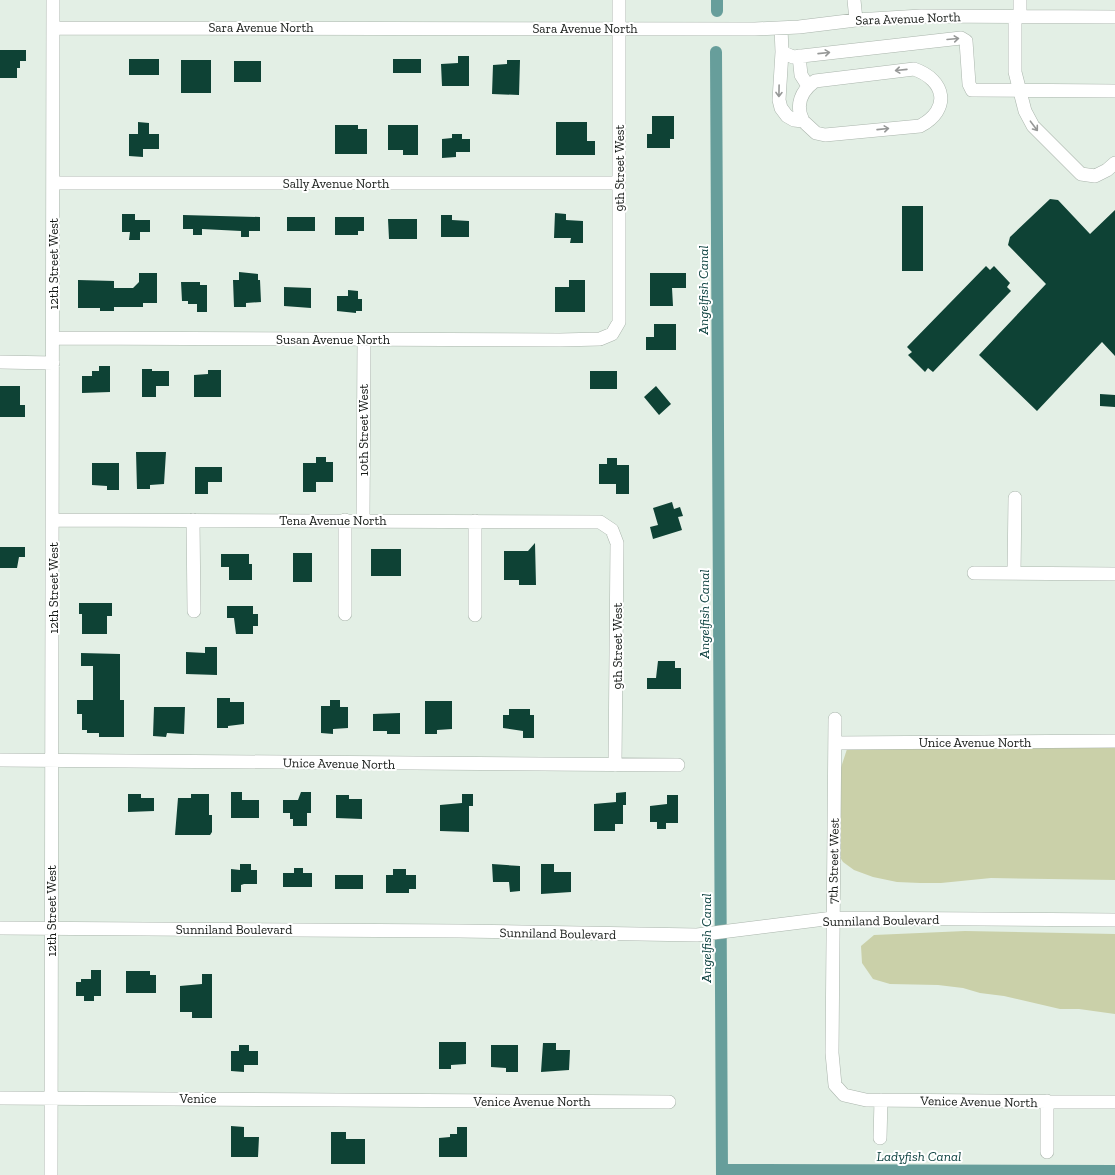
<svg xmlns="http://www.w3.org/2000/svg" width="1115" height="1175" font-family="'Zilla Slab',serif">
	<rect width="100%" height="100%" fill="#e3efe5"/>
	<path fill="#cad0a9" d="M1115,746v134l-124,-2 -50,5h-21l-23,-1 -24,-5 -19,-7 -11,-8 -7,-11 -1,-65 12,-37 23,-2z
		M965,931l150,3v80l-36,-5h-19l-56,-13 -24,-3 -17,-5 -25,-3 -48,-1 -17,-5 -11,-16 -1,-17 13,-11z"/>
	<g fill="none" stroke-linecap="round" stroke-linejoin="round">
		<path stroke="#679e9b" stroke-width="12" d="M717,0v11
			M716,52l6,1123
			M722,1170l393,1"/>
	</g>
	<path fill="#0e4235" d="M0,50h26v11h-6v7h-3v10h-17z
		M458,56h11v30h-27l-1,-22 17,-1z
		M129,59h30v16h-30z
		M393,59h28v14h-28z
		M181,60h30v33h-30z
		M507,60h13l-1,35 -27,-1 1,-29 14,-1z
		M234,61h27v21h-27z
		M652,116h22v23h-4v9h-23v-14h5z
		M138,122l11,1v11h10v15h-16v8l-14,-1v-22h9z
		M556,122h31v19h8v14h-39z
		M335,125h23v4h9v25h-32z
		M388,125h30v30h-15v-5h-15z
		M452,134h10v5h8v13h-14v5l-14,1v-19l10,-1z
		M1050,199l8,1 32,34 25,-24v146l-13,-14 -65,69 -58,-56 67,-71 -38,-39 2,-8z
		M902,206h21v65h-21z
		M555,213l11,1v6l17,1v22h-13l1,-5h-17z
		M122,214h13v6h15v12h-10v8h-11l1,-8h-8z
		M183,215l77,2v14h-11v6h-8v-6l-39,-2v6h-9v-6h-10z
		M441,215h11v5l17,1v16h-28z
		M287,217h28v14h-28z
		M335,217h29v14h-6v4h-23z
		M388,219h29v20h-28z
		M986,266l4,4 4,-4 16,17 -3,4 4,4 -78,81 -5,-4 -3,4 -17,-17 4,-3 -5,-5z
		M239,272l19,2v6h2l1,22 -15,1v4h-12l-1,-27h6z
		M139,273h18v30h-14v4h-29v4h-14v-3h-22v-28l36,1v7h19l6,-6z
		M650,273h36v15h-14l1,18h-23z
		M569,280h16v32h-30v-25h14z
		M181,282h19v3h7v27h-10v-8h-9v-3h-6z
		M284,287l27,1v20l-27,-2z
		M348,290l10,1v8h4v12h-6v2l-19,-2v-15h11z
		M654,324h22v26h-30v-13h8z
		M99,366h11v26l-28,1v-17h10v-5h7z
		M142,369h10v2h17v15h-13v11h-14z
		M208,370h13v27h-27v-22l14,-1z
		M590,371h27v18h-27z
		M0,386h20v19h5v12h-25z
		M656,386l15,18 -12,11 -15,-18z
		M1100,394l15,1v12l-15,-1z
		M136,452h30l-2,32 -14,1v4h-13z
		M316,457h10v5h7v20h-17v10h-13v-29h13z
		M607,458h10v7h12v29h-13v-10h-17v-20h8z
		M92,463h27v27h-12v-4l-15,-1z
		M195,467h27v15h-14v12h-13z
		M672,502l2,7 6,-2 3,9 -5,1 4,13 -29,9 -3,-12 8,-2 -5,-17z
		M535,543l1,42h-17v-5h-15v-29h24z
		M0,547h25v10h-6l-2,11h-17z
		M371,549h30v27h-30z
		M293,553h19v29h-19z
		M221,554h28v10h3v16h-23v-13h-8z
		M79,603h33v13h-5v18h-25v-20h-3z
		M227,606h26v8h5v12h-5v8h-17l-2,-16h-7z
		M205,647h12v28l-31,-1v-22l19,1z
		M81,653l39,1v46h4v37h-25v-4h-12v-3h-5v-16h-5v-14h16v-34h-12z
		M658,661h17v7h6v21h-34v-11h9z
		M217,698h13v4h14v22l-16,2v2h-11z
		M330,700h10v7h8v21l-15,1v5l-12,-1v-27h9z
		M425,701h27v28l-15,1v4h-12z
		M154,707h31l-1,27 -17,-1 -1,4 -13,-1z
		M509,709h21v6h4v23h-11v-7l-20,-3v-13h6z
		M400,713v21h-13v-3h-14v-17z
		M231,792h11v8h17v18h-28z
		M301,792h10v21h-4v13h-14v-7h-3v-6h-7v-13h15z
		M626,792v13h-3v19h-8v7h-21v-27l22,-2v-9z
		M128,794h13v4h13v13l-26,1z
		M191,794h18v21h3v17l-2,3h-35l3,-37h13z
		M462,794h11v12h-4v26l-29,-1v-26l22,-2z
		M336,795h13v4h13v20l-26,-1z
		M667,795h11v28h-12v6h-9v-7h-7v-16l17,-2z
		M240,864h11v6h6v14h-13l-3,1v7h-10v-23l9,1z
		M492,864l28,2v25l-10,1 -1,-10h-16z
		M541,864h13v8h17v20l-30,2z
		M294,868h9v5h9v14h-29v-14h11z
		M393,869h13v6h10v14h-7v4h-23v-18h7z
		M335,875h28v14h-28z
		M91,970h10v26h-7v5h-10v-5h-8v-14h5v-3h10z
		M126,971h24v4h6v18h-30z
		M202,974h10v44h-20v-6h-12v-26l22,-2z
		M439,1042h27v22l-15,1v4h-12z
		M543,1043h13v7h14l-1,20 -28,2z
		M239,1045h10v6h9v14h-14v7l-13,-1v-20h8z
		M491,1045h27v27h-12v-4l-15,-1z
		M231,1126l13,1v10h15l-1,20h-27z
		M457,1127h10v30h-28v-19l11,-1v-3h7z
		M331,1132h15v7h19v25h-34z"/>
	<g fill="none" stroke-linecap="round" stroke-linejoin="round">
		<g stroke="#aab5ac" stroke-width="14">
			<path id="minor" d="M854,0l2,20
				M1015,16v56l10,39 8,15 48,48 14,2 12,-6 8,-7
				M1020,16v-16
				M54,28l701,1 44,-2 57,-7 65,-4 194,1
				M781,28l1,24 11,5 168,-19 5,3 3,43 3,6 143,1
				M782,52l-3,48 2,8 6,8 7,4 9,1 13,12 9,2 95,-9c31,-16 26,-46 -6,-57l-99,12c-14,10 -20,24 -12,40
				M799,56l2,19 7,11
				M53,183h566
				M53,338l507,2 40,-1 12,-5 7,-12v-322
				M0,362l53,1
				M53,520l547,2 12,8 5,13 -2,222
				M193,520l1,91
				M345,520v94
				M363,520l1,-180
				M475,521v94
				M974,573l141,1
				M1014,573l1,-75
				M835,719l-3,334 3,32 9,10 22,5 249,2
				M835,743l280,-2
				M0,760l678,5
				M0,928l459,3 238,4 136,-17 282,2
				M0,1098l669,4
				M880,1138l1,-38
				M1047,1152v-51
				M51,1175l2,-1175"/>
		</g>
		<use href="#minor" stroke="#fff" stroke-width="13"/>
	</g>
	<defs><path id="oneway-shaft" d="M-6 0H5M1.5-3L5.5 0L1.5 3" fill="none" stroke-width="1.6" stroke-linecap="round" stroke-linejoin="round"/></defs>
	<g stroke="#969897">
		<use href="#oneway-shaft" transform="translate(953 39) rotate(-5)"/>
		<use href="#oneway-shaft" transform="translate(824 53) rotate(-6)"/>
		<use href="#oneway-shaft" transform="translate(901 70) rotate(174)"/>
		<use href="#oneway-shaft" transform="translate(779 91) rotate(91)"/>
		<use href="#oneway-shaft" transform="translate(1034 126) rotate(53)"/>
		<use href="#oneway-shaft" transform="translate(883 129) rotate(-6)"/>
	</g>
	<g text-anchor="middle" stroke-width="4" stroke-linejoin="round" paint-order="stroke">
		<g font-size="13" fill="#161a17" stroke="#fff">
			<text transform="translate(908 18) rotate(-2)" y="5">Sara Avenue North</text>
			<text x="261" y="32">Sara Avenue North</text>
			<text x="585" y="33">Sara Avenue North</text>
			<text transform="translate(619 168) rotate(-90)" y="5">9th Street West</text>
			<text x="336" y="188">Sally Avenue North</text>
			<text transform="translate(53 264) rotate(-90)" y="5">12th Street West</text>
			<text x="333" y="344">Susan Avenue North</text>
			<text transform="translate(363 430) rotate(-90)" y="5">10th Street West</text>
			<text x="333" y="525">Tena Avenue North</text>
			<text transform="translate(53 588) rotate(-90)" y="5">12th Street West</text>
			<text transform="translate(617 646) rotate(-90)" y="5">9th Street West</text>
			<text x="975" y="747">Unice Avenue North</text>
			<text transform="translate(339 763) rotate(1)" y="5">Unice Avenue North</text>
			<text transform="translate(833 861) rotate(-89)" y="5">7th Street West</text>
			<text transform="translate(51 911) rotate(-90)" y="5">12th Street West</text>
			<text transform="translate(881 920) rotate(-1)" y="5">Sunniland Boulevard</text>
			<text x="234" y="934">Sunniland Boulevard</text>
			<text transform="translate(558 933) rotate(1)" y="5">Sunniland Boulevard</text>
			<text x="198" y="1103">Venice</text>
			<text x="532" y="1106">Venice Avenue North</text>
			<text transform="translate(979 1101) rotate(1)" y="5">Venice Avenue North</text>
		</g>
		<g font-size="14" font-style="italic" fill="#104442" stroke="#fff">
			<text transform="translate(703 290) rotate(-90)" y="5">Angelfish Canal</text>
			<text transform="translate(704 614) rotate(-90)" y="5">Angelfish Canal</text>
			<text transform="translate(706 938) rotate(-90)" y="5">Angelfish Canal</text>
			<text x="919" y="1161">Ladyfish Canal</text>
		</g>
	</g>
</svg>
